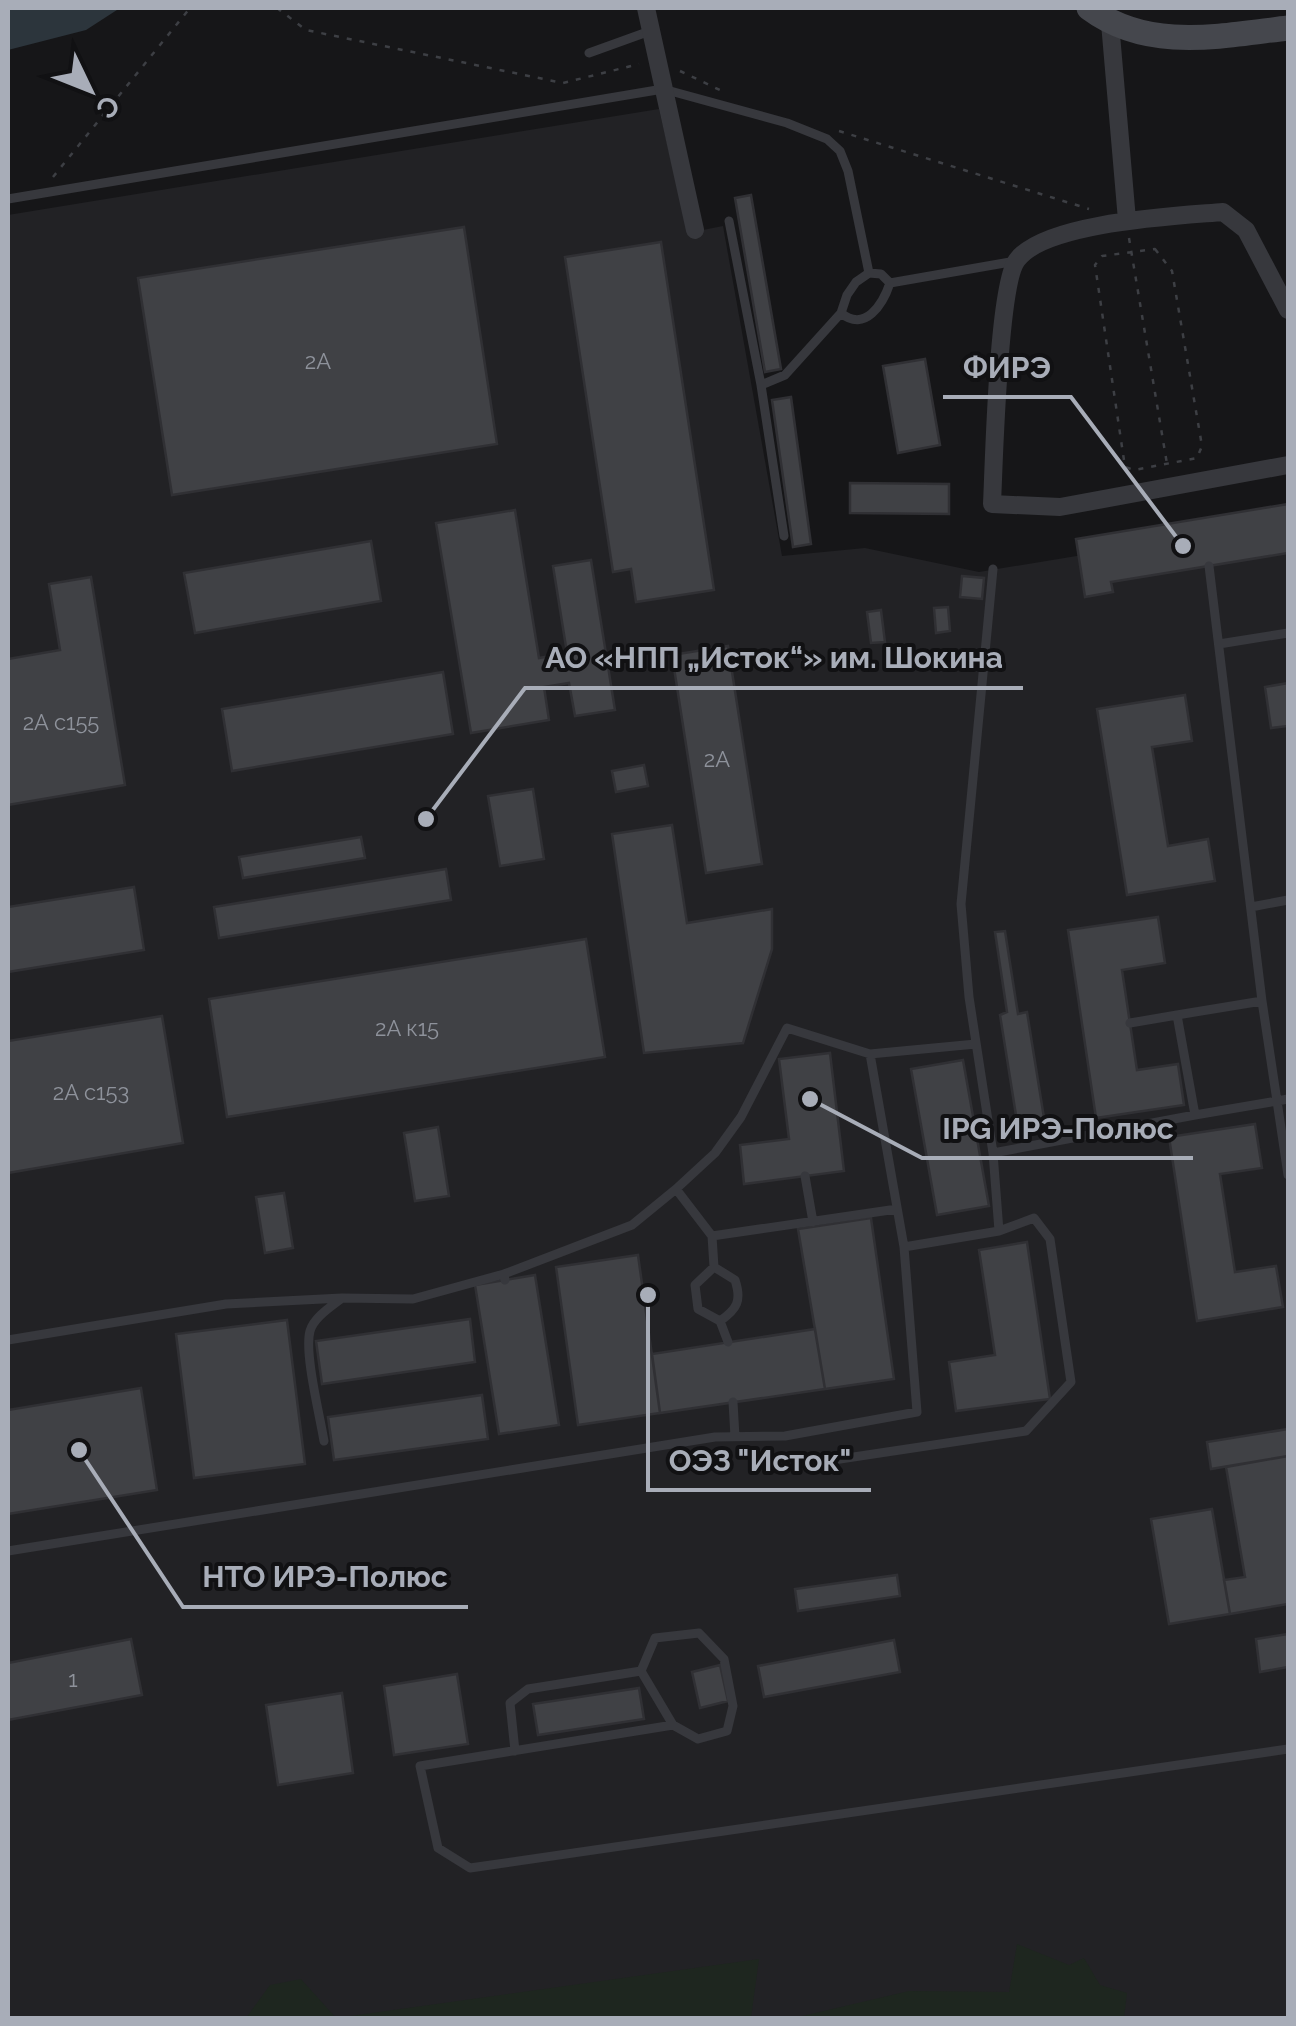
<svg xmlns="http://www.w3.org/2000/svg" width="1296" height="2026" font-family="Raleway,sans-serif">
	<rect width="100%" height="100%" fill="#161618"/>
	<path fill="#222225" d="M659,109l29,124 35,-7 59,330 83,-8 114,24 309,-51v1497h-1280v-1803z"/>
	<path fill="#1e261f" d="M1017,1944l52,21 15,-7 16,27 27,8 -3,25h-330l115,-27 100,1z
		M759,1959l-8,59h-415z
		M301,1979l35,39h-90l24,-33z"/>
	<path fill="#2c353c" d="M8,8h112l-34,22 -78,20z"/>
	<path fill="#404145" stroke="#303034" stroke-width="2.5" d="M751,195l30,174 -16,3 -30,-174z
		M464,227l33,217 -325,51 -34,-217z
		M661,242l53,348 -78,12 -5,-33 -18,3 -48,-315z
		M925,359l15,86 -42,8 -15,-87z
		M791,397l20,147 -18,3 -21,-147z
		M850,483l99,1v30l-99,-1z
		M1288,504v49l-177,29 2,10 -28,5 -9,-58z
		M515,510l24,148 28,-5 -14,-87 38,-6 24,150 -40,6 -6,-33 -25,4 5,33 -78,13 -35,-210z
		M371,541l10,60 -186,32 -11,-60z
		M962,576l22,2 -2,21 -22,-2z
		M91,577l34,208 -117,20v-146l52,-9 -11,-66z
		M948,607l2,24 -14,2 -2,-25z
		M881,610l4,32 -14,1 -4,-31z
		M728,646l34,218 -56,9 -34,-218z
		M443,672l10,62 -221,37 -10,-62z
		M1288,683v43l-17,2 -6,-41z
		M1185,695l7,46 -40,6 16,99 40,-7 7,42 -88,14 -30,-186z
		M644,765l4,21 -32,6 -4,-21z
		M533,789l11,70 -44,7 -12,-70z
		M672,825l15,98 85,-14v40l-29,94 -99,10 -32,-219z
		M361,837l4,21 -122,20 -4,-21z
		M446,869l5,31 -232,38 -5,-31z
		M134,887l10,63 -136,22v-65z
		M1158,917l7,46 -43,7 15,100 41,-6 6,41 -88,13 -28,-188z
		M1005,931l13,83 9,-2 18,112 -27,4 -18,-113 7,-3 -12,-80z
		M586,939l19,118 -378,60 -18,-118z
		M162,1016l21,127 -175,30v-132z
		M830,1053l14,118 -100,13 -4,-39 49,-6 -10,-80z
		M963,1060l26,146 -52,9 -26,-146z
		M1255,1124l7,44 -42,6 15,98 41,-6 7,41 -86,14 -28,-184z
		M438,1127l11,69 -34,5 -11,-68z
		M284,1193l9,55 -28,5 -9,-56z
		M871,1218l23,161 -69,10 -27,-160z
		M1027,1242l23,157 -94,12 -7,-49 46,-7 -16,-105z
		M638,1255l22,158 -82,12 -22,-158z
		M535,1275l24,150 -60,9 -24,-149z
		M470,1319l5,43 -153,22 -6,-43z
		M287,1320l18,144 -111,14 -18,-144z
		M815,1329l10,60 -165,24 -8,-59z
		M141,1388l16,102 -149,24v-104z
		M482,1395l6,44 -154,21 -6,-43z
		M1288,1429v27l-77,13 -4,-27z
		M1288,1456v148l-58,10 -6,-34 21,-3 -19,-110z
		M1212,1509l18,105 -61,10 -18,-105z
		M897,1575l3,21 -102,15 -3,-22z
		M1288,1634v33l-28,5 -4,-33z
		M131,1639l11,56 -134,25v-57z
		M894,1640l6,32 -136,25 -6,-31z
		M720,1665l8,36 -28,7 -8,-36z
		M457,1674l11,70 -74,11 -10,-69z
		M639,1688l5,31 -106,16 -5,-31z
		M342,1693l11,80 -75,12 -12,-80z"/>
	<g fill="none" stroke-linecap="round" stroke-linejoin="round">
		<path stroke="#3d3f44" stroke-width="2.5" stroke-dasharray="5 8" stroke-linecap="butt" d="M277,8l29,22 257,53 76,-19
			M680,71l42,20
			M839,131l250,78
			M53,177l137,-169
			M1129,238l38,226
			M1155,249l17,22 30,175 -5,12 -63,12 -9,-3 -30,-202 7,-9z"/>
		<path stroke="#37383d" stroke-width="9" d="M589,53l61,-22
			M8,199l655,-110 124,34 40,16 13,12 8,20 21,102
			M729,221l32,164
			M841,313c24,20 42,-9 49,-30
			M784,536l-23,-151 24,-10 56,-62 6,-18 9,-13 13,-9 12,1 9,9 126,-22
			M1219,644l69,-11
			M1251,907l37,-7
			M1177,1015l85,-14 -53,-435
			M1288,1099l-11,2 11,74
			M1195,1115l82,-14 -15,-100
			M993,1153l-24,-156 -8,-93 32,-335
			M805,1176l8,46
			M676,1189l39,-36 26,-36 46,-89 83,26 106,-10
			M712,1236l185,-27
			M904,1247l95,-16 -6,-78 202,-38 -18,-100 -47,8
			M714,1267l21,13c7,21 2,29 -15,41
			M505,1280l-1,-6 128,-49 44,-36 36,47 2,31 -19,18 3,24 22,12 8,21
			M8,1340l218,-36 116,-6
			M733,1402l2,35
			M324,1441c-4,-25 -20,-88 -14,-110 4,-14 22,-25 32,-33l71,1 91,-25
			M787,1467l239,-36 45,-49 -21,-143 -16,-21 -35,13
			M8,1551l707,-114 70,-1 132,-24 -13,-165 -34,-193
			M641,1671l32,54
			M515,1751l-5,-48 18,-14 113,-18 14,-33 44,-5 25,26 9,47 -6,25 -29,8 -25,-14 -253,41 18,82 32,20 818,-119"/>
		<path stroke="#37383d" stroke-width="18" d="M646,8l49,222
			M1110,23l17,197
			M1288,310l-42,-80 -23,-18c-46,4 -178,10 -206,48 -19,25 -23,203 -25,244l68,3 228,-42"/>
		<path stroke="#45474d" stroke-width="25" d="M1089,8c59,44 131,28 199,20"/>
	</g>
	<g text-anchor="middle" stroke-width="8" stroke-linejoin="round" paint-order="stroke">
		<g font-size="22" fill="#8e929b">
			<text x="318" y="369">2А</text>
			<text x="61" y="730">2А с155</text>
			<text x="717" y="767">2А</text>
			<text x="407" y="1036">2А к15</text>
			<text x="91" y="1100">2А с153</text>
			<text x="73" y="1687">1</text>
		</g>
	</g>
	<path fill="none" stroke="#a8adb8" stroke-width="4" d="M1183 546L1071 397H943M426 819L525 688H1023M810 1099L922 1158H1193M648 1295L648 1490H871M79 1450L183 1607H468"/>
	<g fill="#a8adb8" stroke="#111113" stroke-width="4">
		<circle cx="1183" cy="546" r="10"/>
		<circle cx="426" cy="819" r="10"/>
		<circle cx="810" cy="1099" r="10"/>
		<circle cx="648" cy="1295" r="10"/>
		<circle cx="79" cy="1450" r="10"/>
	</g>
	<g font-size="30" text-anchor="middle" font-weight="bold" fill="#a8adb8" stroke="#111113" stroke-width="8" stroke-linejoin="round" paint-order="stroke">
		<text x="1007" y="378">ФИРЭ</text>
		<text x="774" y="668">АО «НПП „Исток“» им. Шокина</text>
		<text x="1058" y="1139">IPG ИРЭ-Полюс</text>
		<text x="760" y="1471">ОЭЗ "Исток"</text>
		<text x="325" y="1587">НТО ИРЭ-Полюс</text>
	</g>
	<rect width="1296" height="2026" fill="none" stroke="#a8adb8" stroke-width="20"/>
	<g transform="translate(90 90) rotate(133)" stroke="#111113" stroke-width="8" paint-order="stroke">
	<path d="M0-8L18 38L0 25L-18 38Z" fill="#a8adb8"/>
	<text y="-15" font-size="28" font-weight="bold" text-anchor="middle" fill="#a8adb8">С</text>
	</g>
</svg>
